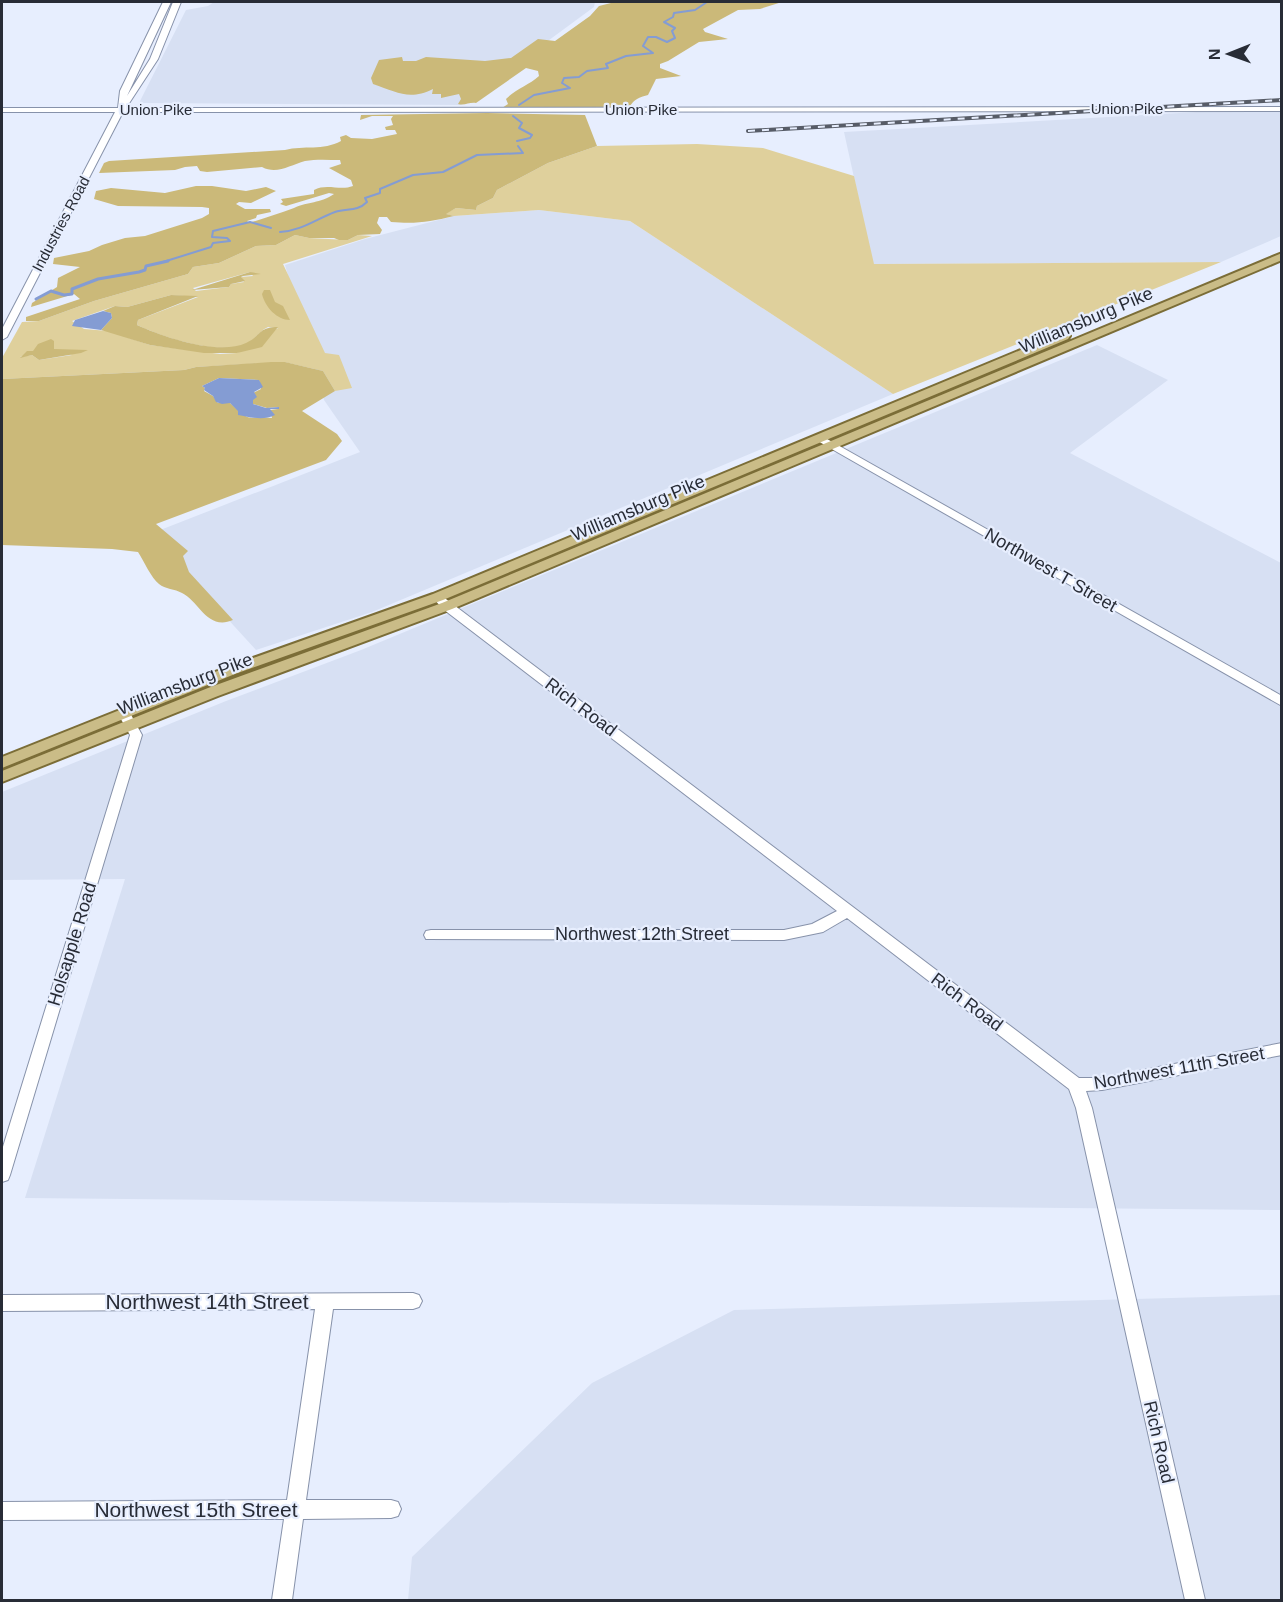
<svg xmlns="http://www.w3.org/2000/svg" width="1283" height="1602" font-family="Arial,sans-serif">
	<rect width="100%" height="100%" fill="#e7eefe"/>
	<path fill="#d7e0f3" d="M214,2h381l-1,5 -133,98 -322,-2 47,-93 22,-4z
		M1197,112h84v124l-60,26 -348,2 -29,-132z
		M539,210l91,11 263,173 -521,218 -116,38 -106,-116 210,-82 -36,-52 -39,-135 80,-26 89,-23z
		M1097,345l71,35 -98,73 211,110v647l-1256,-12 100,-319 -123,1v-88l224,-91 135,-51z
		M1281,1295v305h-873l4,-43 180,-174 142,-73z"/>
	<path fill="#dfd09c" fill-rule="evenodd" d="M697,144l66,4 91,28 20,88 347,-2 -328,132 -263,-173 -91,-11 -85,6 -9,-2 11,-6 20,2 1,-4 16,-8 4,-8 51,-27 49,-17z
		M295,235l14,3 39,2 10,-5 14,1 -89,28 42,89 14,2 13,33 -17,3 -12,-20 -39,-9 -88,5 -12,3 -182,9v-21l20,-36 17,-1 55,-20 94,-27 5,-7 26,-4 37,-17 20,-1zM250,272l3,4 -12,1 3,5 -13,2 -2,3 -33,4 -3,-3zM171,295l27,2 -60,23 -1,5c26,12 81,31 109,19 9,-4 13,-13 22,-17l10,1 -41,25 -17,1 -70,-9 -42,-14 -24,-2 -12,-8 43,-15 12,1zM52,344l1,5 19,6 -33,5 -7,-5 -12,2z"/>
	<path fill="#cbb979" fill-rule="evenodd" d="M615,2h167l-22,7 -22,1 -35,19 2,3 23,7 -29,3 -31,19 -8,3v4l21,8 -25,3 -8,16c-7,2 -15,4 -18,12l-128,1 6,-4 -2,-5c10,-10 23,-14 33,-23l-1,-5 -12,-3 -50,35c-7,-1 -11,3 -18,1l3,-5 -2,-5 -18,4v-4h-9l1,-5c-24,12 -36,3 -60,-5l-2,-6 8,-18 23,-3 1,4h13l10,-4 59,4 26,-3 27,-19 17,2 35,-25 9,-10z
		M487,113l98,2 12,31 -49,17 -51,27 -4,8 -16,8 -1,4 -20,-2 -10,6 8,2c-24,6 -38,8 -63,6l-4,-5h-8l-2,6 5,7 -2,4 -22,1 -10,5h-9l-5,-2h-25l-14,-3 -19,10 -20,1 -37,17 -26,4 -5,7 -94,27 -55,20h-13v-4l54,-18 -6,-5 -43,13 1,-4 25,-16 1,-9 22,-11 -27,-3 1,-6 35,-7 13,-6 23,-7 20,-2 57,-18 7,-4v-6l-7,-1 -84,-1 -24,-7 2,-8 15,-3 54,5 31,-7h16l34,5 20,-4 10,4 -25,12 -12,-1 -3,2 9,5h25l1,3 -14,3 -1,3 -9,3 2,2c16,-5 29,-9 45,-15 15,-7 25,-4 40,-14l-5,-1 -43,13 -6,-2 3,-2 -2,-3 33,-5v-4c13,-7 26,1 39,-4l-2,-6 -22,-12 12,-4 -1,-4c-11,0 -24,-1 -35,1 -15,4 -28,14 -43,6l-55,5 -7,-1 -3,-5 -12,1 -10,3 -76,3 5,-10 5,-2 176,-11c19,-5 38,1 56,-9l-1,-4 6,-2 5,3 21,1 25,-5 -2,-4h-9l-1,-3 8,-2 -2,-6 2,-3h-21l-12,4 1,-5z
		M250,272l11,2 -18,2 -2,1 4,4 -14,3 -2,3 -37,3z
		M264,290h6l5,12 8,4 7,14c-13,0 -25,-13 -28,-26z
		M171,295l27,1 -60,24 -1,5c26,12 82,31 109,18 15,-7 12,-16 32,-16l-16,20 -25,6h-33l-54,-8 -49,-15 11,-12 -1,-5 -8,-2 12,-5 12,1z
		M51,339l3,2v8l34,1 -7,3 -42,7 -7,-5 -12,3 7,-7h6l5,-7z
		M271,362h14l38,9 12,20 -33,20 35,23 5,7 -16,19 -170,64 32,27 -5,5 6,16 44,48c-26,11 -34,-19 -51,-27 -7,-4 -17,-4 -23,-9 -8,-6 -15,-23 -21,-32l-26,-3 -110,-4v-166l182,-9 12,-3zM219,378l40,2 2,9 -8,4v11l14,4 12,-1 -1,2 -8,1 2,8c-30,-2 -19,5 -42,-15h-12l-5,-7 -9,-5 1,-3 -3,-2z"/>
	<path fill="#849cd3" d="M103,311l8,2 1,5 -11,12 -29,-4 3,-6z
		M219,378l40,2 4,7 -9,5 3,5 -4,3v4l13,4 13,-1v2h-9l5,6c-12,6 -25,2 -37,0v-4l-8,-8 -8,1 -6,-2 -3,-6 -9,-6 1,-2 -3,-2z"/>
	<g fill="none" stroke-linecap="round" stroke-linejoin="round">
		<path stroke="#849cd3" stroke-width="2" d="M519,105l15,-10 36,-7 -8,-5 2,-5 15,-1 8,-6 21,-3 -2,-4 20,-8 27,-3 -10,-7 5,-9h8l11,5 8,-4 -3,-7 3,-3 -11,-6 9,-5 1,-4 21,-3 12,-8
			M513,116l9,7 -3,5 13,7 -2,3 -13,3
			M280,232c21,-1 36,-13 55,-20 12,-4 22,0 32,-10l-2,-4 15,-5v-4l33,-14 30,-3 34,-17 46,-2 -5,-7
			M163,262l48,-15 2,-4 17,-2 -3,-3 -15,-1 1,-6 37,-9 21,6"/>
		<path stroke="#849cd3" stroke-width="3" d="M36,299l15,-8 13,4 8,-1v-5l26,-10 41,-7 6,-2 1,-4 22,-5"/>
		<g stroke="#8792aa" stroke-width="2">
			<path id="minor" d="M163,2h8l-44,94 23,-37 23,-57h8l-23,57 -32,49 1156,-1v4l-1159,1 -116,225 -5,3v-11l113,-217h-113v-4h116l2,-17z
				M820,435l462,261v10l-466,-266v-4z
				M438,593l641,485h23l180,-35v12l-180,35 -16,1 6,17 113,492h-20l-109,-492 -7,-19 -222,-171 -24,14 -39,8 -358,-1 -2,-4 2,-4 5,-1h353l28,-6 25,-13 -394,-302 -11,-12z
				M124,710l5,1 13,24 -132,440 -2,5 -6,2v-32l128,-415 -12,-21z
				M413,1293l6,2 3,6 -3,6 -6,2h-80l-27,191h85l7,2 3,7 -3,7 -7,2 -88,1 -11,81h-20l12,-81 -282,1v-18l285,-2 28,-191 -313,2v-16z"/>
		</g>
		<g stroke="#7b6d37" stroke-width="4">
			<path id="major" d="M1282,253v7l-830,349 -234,87 -216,86v-11l206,-83 234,-85z
				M1064,332l6,4 -2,3 -625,261 -208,74 -233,94v-11l223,-89 208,-74z"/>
		</g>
		<use href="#minor" fill="#fff" fill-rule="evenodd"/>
		<use href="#major" fill="#cabc87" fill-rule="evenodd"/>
		<g stroke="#575c67" stroke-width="4">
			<path id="rail" d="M748,131l534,-31"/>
		</g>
		<use href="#rail" stroke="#e7eefe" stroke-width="2" stroke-dasharray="7" stroke-linecap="butt"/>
	</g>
	<g text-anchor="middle" stroke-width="4.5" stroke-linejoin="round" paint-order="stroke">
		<g font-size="15" fill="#282c36" stroke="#e7eefe">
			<text x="1127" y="114">Union Pike</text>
			<text x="156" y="115">Union Pike</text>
			<text x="641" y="115">Union Pike</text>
			<text transform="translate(61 224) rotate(-62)" y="5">Industries Road</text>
		</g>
		<g font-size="18" fill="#282c36" stroke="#e7eefe">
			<text transform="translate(1086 320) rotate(-23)" y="6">Williamsburg Pike</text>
			<text transform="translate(638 508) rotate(-23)" y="6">Williamsburg Pike</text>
			<text transform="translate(1051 570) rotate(30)" y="6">Northwest T Street</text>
			<text transform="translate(185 684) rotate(-21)" y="6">Williamsburg Pike</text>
			<text transform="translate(581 707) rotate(37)" y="6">Rich Road</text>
			<text x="642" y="940">Northwest 12th Street</text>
			<text transform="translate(72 944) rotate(-73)" y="6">Holsapple Road</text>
			<text transform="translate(967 1002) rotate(37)" y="6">Rich Road</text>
			<text transform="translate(1179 1068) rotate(-10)" y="6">Northwest 11th Street</text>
			<text transform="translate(1159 1442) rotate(77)" y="6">Rich Road</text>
		</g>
		<g font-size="21" fill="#282c36" stroke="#e7eefe">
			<text x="207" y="1309">Northwest 14th Street</text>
			<text x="196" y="1517">Northwest 15th Street</text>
		</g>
	</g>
	<rect width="1283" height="1602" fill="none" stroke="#282c36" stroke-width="6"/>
	<g transform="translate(1229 54) rotate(269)" stroke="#e7eefe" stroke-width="4.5" paint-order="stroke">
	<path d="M0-4.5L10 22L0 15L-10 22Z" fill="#282c36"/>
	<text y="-9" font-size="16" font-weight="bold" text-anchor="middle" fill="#282c36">N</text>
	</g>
</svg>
